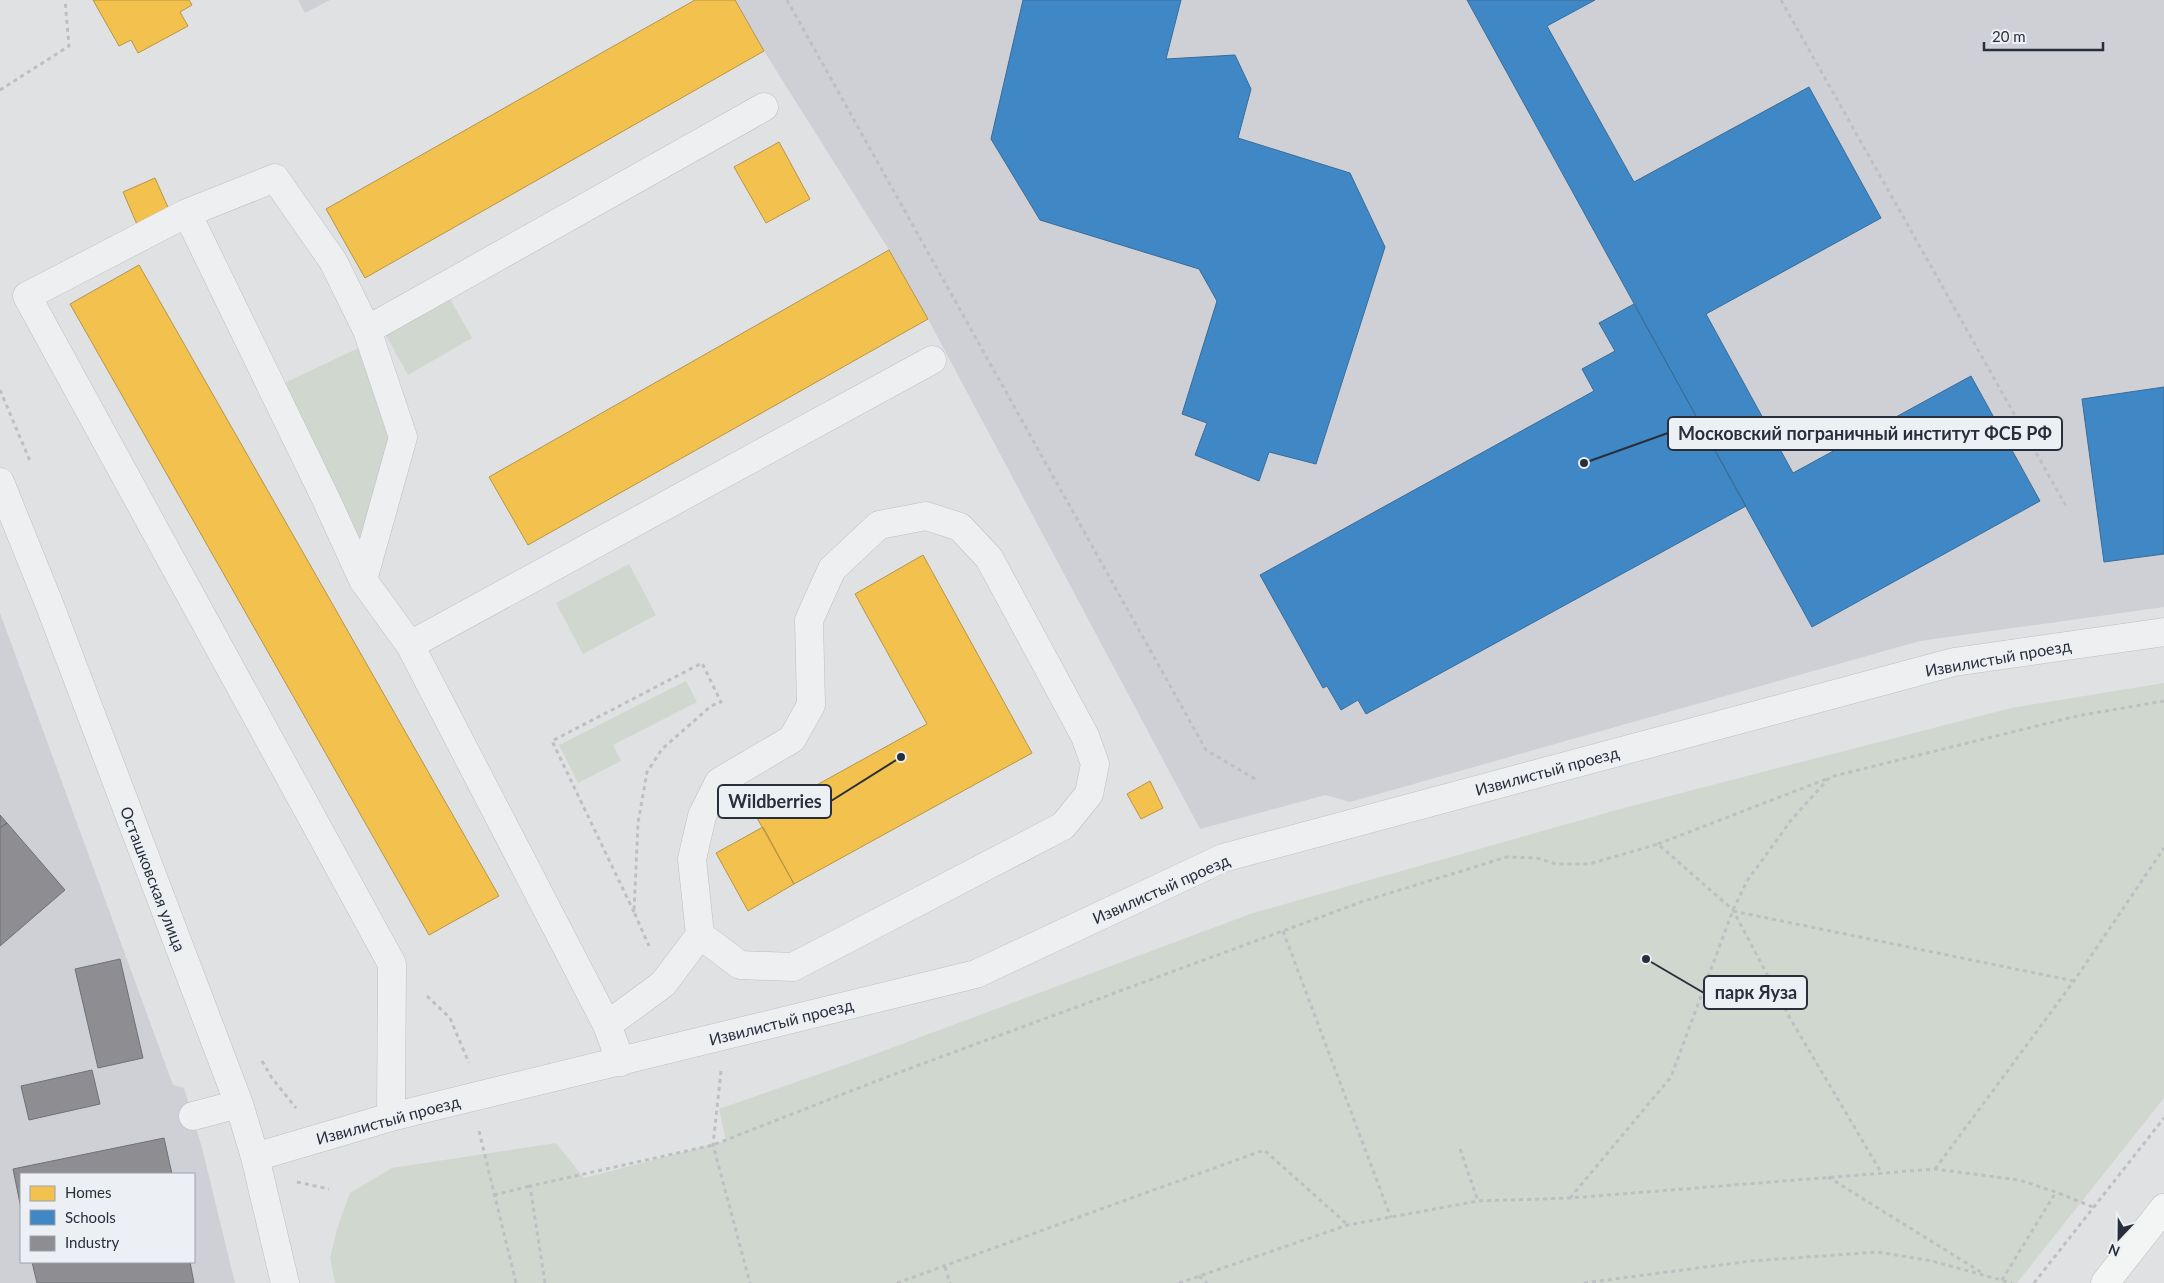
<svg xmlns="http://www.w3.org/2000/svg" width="2164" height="1283" font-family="Lato,sans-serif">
	<rect width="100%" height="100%" fill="#dfe1e3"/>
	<path fill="#ced0d6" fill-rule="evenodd" d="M298,0h32l-25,13z
		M735,0h1429v607l-244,34 -570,161 -24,-7 -126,34 -272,-510 -39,-69 -125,-199z
		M0,613l173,472 11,3 18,60 33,135h-235zM21,1174h173v88h-173z"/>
	<path fill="#d0d7cf" d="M449,297l23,41 -64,37 -23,-41z
		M367,344l32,94 -37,132 -84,-184z
		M629,564l27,51 -73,39 -27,-51z
		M686,681l11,21 -84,43 8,16 -43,22 -19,-38z
		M2164,683v415l-147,185h-1682l-5,-25 8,-32 12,-33 42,-25 164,-25 28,35 142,-37 -7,-32 140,-49 394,-147 378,-107 380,-98z"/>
	<path fill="#f2c14e" stroke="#b69548" d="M93,0h96l3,5 -12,7 8,14 -50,27 -7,-13 -12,6z
		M695,0h40l29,51 -399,227 -39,-69z
		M779,142l31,57 -44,24 -32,-56z
		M155,178l16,36 -32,15 -16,-37z
		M889,250l39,69 -400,226 -39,-68z
		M139,265l360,631 -70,39 -359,-631z
		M923,555l109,198 -238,131 -37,-66 170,-94 -72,-130z
		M1150,781l13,27 -22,11 -14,-25z
		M763,827l31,57 -46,27 -32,-58z"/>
	<path fill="#3f88c5" stroke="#386d9b" d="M1023,0h158l-15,59 69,-4 16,34 -13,49 112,35 35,74 -69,217 -47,-12 -10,29 -64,-26 12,-32 -25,-9 35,-113 -18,-32 -159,-49 -49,-81z
		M1467,0h128l-48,26 87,156 175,-95 72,131 -175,96 87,159 178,-97 69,125 -228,126z
		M1634,304l112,202 -380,208 -8,-14 -17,10 -14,-24 -4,2 -63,-113 334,-184 -12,-22 33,-18 -16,-28z
		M2164,387v167l-60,8 -22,-163z"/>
	<path fill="#8d8d92" stroke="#6f7178" d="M0,815l7,8 -7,5z
		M7,823l58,67 -65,56v-118z
		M120,959l23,99 -45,10 -23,-99z
		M92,1070l8,34 -71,16 -8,-34z
		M164,1138l8,36h-151v34l-8,-39z
		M32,1262h158l4,21h-157z"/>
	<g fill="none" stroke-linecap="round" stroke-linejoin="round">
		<g stroke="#bdbfc1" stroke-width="29">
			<path id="minor" d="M187,213l88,-35 58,83 34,69
				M0,482l50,124 189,498 16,53 30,126
				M363,580l40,-143 -36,-107 397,-223
				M607,1025l-197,-380 522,-285
				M621,1062l-14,-37 56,-41 37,-49 -8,-76 10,-43 17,-34 73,-43 19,-34 -2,-85 23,-51 47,-44 47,-9 34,11 29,31 96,178 10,28 -6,30 -26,32 -270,141 -53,-2 -40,-30
				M193,1116l46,-12
				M391,1117l1,-153 -365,-668 160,-83 138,284 38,83 47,65
				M255,1157l136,-40 585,-143 247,-116 731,-196 210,-30"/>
		</g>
		<g stroke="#bcbec0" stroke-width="29">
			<path id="major" d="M2105,1283l59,-75"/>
		</g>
		<path stroke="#bdbfc2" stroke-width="3" stroke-dasharray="4 4" stroke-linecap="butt" d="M787,0l419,750 51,30
			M1781,0l285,506
			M0,90l69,-44 -4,-46
			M0,390l30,71
			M1658,844l171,-66
			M1733,911l341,70
			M634,912l-82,-171 150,-78 19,39 -10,4 -49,43 -15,23 -9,51 -4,89 15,34
			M1283,931l108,287
			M427,996l23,22 19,45
			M262,1061l10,17 24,30
			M721,1071l-8,74 37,138
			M479,1131l37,152
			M1460,1149l18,52
			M1935,1169l139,-188 90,-133
			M1828,1177l156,97
			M297,1182l32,7
			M494,1195l36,-9
			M1570,1198l101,-121 62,-167 14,-29 45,-62 38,-42 247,-61 87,-15
			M945,1267l5,16
			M1199,1276l8,7
			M2002,1280l54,-88
			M545,1283l-15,-97 183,-41 179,-70 472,-174 143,-44 30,1 19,6h33l69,-20 75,66 57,108 92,156
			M897,1283l367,-133 84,75
			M1179,1283l169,-58 130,-24 92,-3 365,-29 84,11 37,12 37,15
			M1584,1283l167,-22 127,-9 54,9 80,22
			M2034,1283l130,-165"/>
		<use href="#minor" stroke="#eeeff0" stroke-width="28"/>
		<use href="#major" stroke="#f3f4f4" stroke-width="28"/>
	</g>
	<g text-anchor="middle" stroke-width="5" stroke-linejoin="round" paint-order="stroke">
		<g font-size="16" fill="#292f3a" stroke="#eceff3">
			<text transform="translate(1998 658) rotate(-10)" y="6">Извилистый проезд</text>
			<text transform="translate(1547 771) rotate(-15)" y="6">Извилистый проезд</text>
			<text transform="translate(153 879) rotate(69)" y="6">Осташковская улица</text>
			<text transform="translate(1161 889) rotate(-24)" y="6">Извилистый проезд</text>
			<text transform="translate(781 1022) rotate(-14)" y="6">Извилистый проезд</text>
			<text transform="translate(388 1120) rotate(-15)" y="6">Извилистый проезд</text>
		</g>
	</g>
	<path fill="none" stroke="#292f3a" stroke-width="2" d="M1584 463L1668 433M901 757L831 801M1646 959L1704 993"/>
	<g fill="#292f3a" stroke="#eceff3" stroke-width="2">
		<circle cx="1584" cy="463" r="5"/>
		<circle cx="901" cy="757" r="5"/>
		<circle cx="1646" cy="959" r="5"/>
	</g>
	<g fill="#eceff3" stroke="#292f3a" stroke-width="2">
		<rect x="1668" y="417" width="394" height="33" rx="5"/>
		<rect x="718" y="785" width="113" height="33" rx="5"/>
		<rect x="1704" y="976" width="103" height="33" rx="5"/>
	</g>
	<g font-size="18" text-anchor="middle" font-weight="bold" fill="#292f3a">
		<text x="1865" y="440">Московский пограничный институт ФСБ РФ</text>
		<text x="775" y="808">Wildberries</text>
		<text x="1756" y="999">парк Яуза</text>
	</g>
	<rect x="20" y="1173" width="175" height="90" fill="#eceff3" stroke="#9ea2a9"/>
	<rect x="30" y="1186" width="25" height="15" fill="#f2c14e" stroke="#9ea2a9"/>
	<text x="65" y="1198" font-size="15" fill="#292f3a">Homes</text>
	<rect x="30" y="1210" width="25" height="15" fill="#3f88c5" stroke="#9ea2a9"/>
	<text x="65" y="1223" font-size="15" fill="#292f3a">Schools</text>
	<rect x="30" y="1236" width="25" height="15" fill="#8d8d92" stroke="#9ea2a9"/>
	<text x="65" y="1248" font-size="15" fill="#292f3a">Industry</text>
	<g transform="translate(2119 1238) rotate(202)" stroke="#eceff3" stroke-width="4" paint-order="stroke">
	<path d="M0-4L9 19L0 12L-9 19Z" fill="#292f3a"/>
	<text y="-8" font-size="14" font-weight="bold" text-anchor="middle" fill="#292f3a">N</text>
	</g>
	<path d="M1984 42v8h119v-8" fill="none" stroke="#292f3a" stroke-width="2.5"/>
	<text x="1992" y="42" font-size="15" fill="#292f3a" stroke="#eceff3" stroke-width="4" paint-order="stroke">20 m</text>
</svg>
